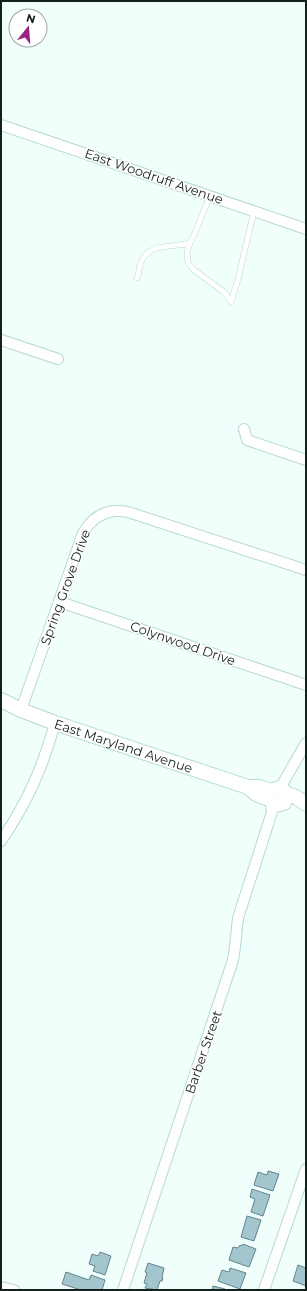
<svg xmlns="http://www.w3.org/2000/svg" width="307" height="1291" font-family="Montserrat,sans-serif">
	<rect width="100%" height="100%" fill="#f0fffc"/>
	<path fill="#a3c5cd" stroke="#63848b" d="M268,1171l11,3 -6,17 -19,-6 4,-13 9,3z
		M252,1189l18,6 -7,21 -12,-4 4,-13 -5,-2z
		M247,1216l14,4 -7,21 -13,-4z
		M243,1244l13,5 -7,18 -20,-7 4,-13 5,1 2,-3 2,1z
		M100,1252l11,4 -6,19 -12,-4 2,-5 -6,-2 3,-10 6,2z
		M148,1263l16,5 -2,9 1,1 -1,3h-2l-3,9 -12,-2 2,-4 -3,-1 3,-10 -2,-1z
		M298,1265l8,3v18l-13,-5z
		M230,1268l16,5 -6,16 -22,-8 4,-11 7,2z
		M66,1272l23,8 2,-5 14,5 -3,10h-21l-19,-6z
		M213,1286l12,3v1h-13z"/>
	<g fill="none" stroke-linecap="round" stroke-linejoin="round">
		<g stroke="#b6d9d3" stroke-width="6">
			<path id="lane" d="M190,243l-3,9 1,11 6,7 30,22 7,10
				M137,278c2,-5 2,-11 4,-16 9,-20 32,-14 49,-19l5,-10 15,-37
				M231,302l7,-23 16,-68"/>
		</g>
		<g stroke="#b6d9d3" stroke-width="12">
			<path id="street" d="M1,125l305,104
				M1,340l57,19
				M244,429l3,11 59,20
				M60,602l246,83
				M21,710l62,-177c10,-17 25,-25 45,-21l178,58
				M279,788l4,-5 23,-40
				M1,841c26,-38 42,-74 54,-118
				M1,1287l13,3
				M123,1290l109,-327 2,-8 4,-37 34,-106 -1,-10
				M264,1290l42,-121"/>
		</g>
		<g stroke="#b6d9d3" stroke-width="16">
			<g id="secondary">
				<path id="s1" d="M1,700l20,10 34,13 193,64h11l12,4 8,-3 5,3 1,6 -1,6 -8,2 -7,-6 -13,-5 -8,-7"/>
				<path d="M284,793l12,4 10,7"/>
			</g>
		</g>
		<use href="#lane" stroke="#fff" stroke-width="5"/>
		<use href="#street" stroke="#fff" stroke-width="10"/>
		<use href="#secondary" stroke="#fff" stroke-width="14"/>
	</g>
	<g text-anchor="middle" stroke-width="3" stroke-linejoin="round" paint-order="stroke">
		<g font-size="13" fill="#13201e" stroke="#fff">
			<text transform="translate(154 176) rotate(19)" y="5">East Woodruff Avenue</text>
			<text transform="translate(65 587) rotate(-70)" y="5">Spring Grove Drive</text>
			<text transform="translate(183 643) rotate(19)" y="5">Colynwood Drive</text>
			<text dy="5" stroke="none"><textPath href="#s1" startOffset="131">East Maryland Avenue</textPath></text>
			<text transform="translate(203 1052) rotate(-71)" y="5">Barber Street</text>
		</g>
	</g>
	<rect width="307" height="1291" fill="none" stroke="#13201e" stroke-width="4"/>
	<g transform="translate(28 28) rotate(17)"><circle r="19" fill="#ffffff" stroke="#a1a6a5"/>
	<path d="M0-3L7 15L0 10L-7 15Z" fill="#962583"/>
	<text y="-6" font-size="11" font-weight="bold" text-anchor="middle" fill="#13201e">N</text>
	</g>
</svg>
